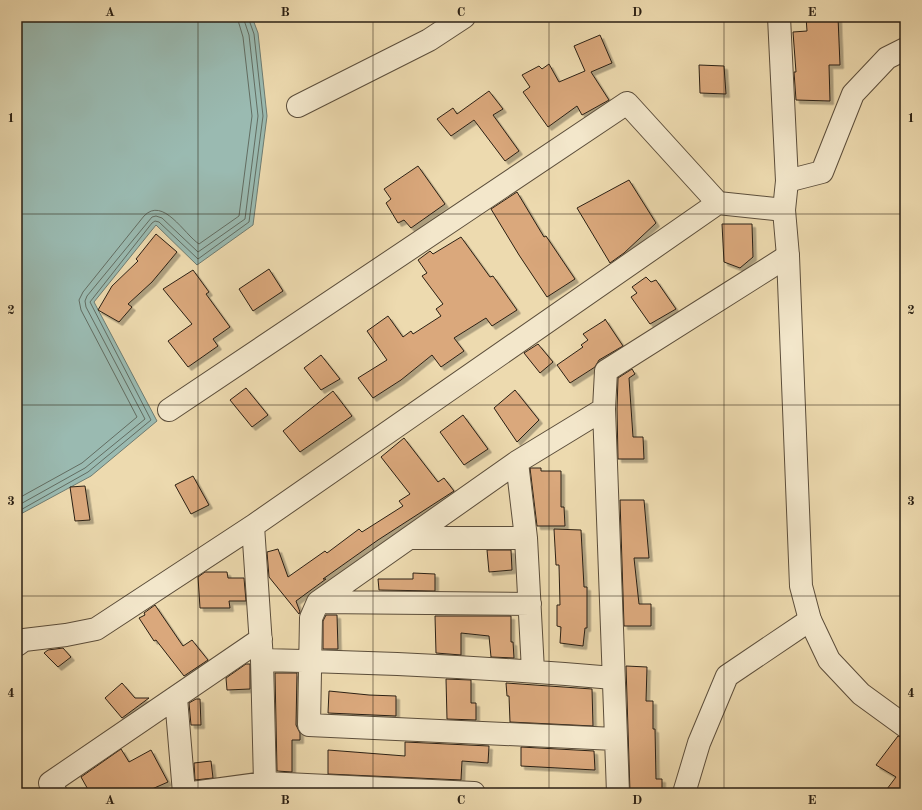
<svg xmlns="http://www.w3.org/2000/svg" width="922" height="810" font-family="'Old Standard TT',serif">
	<defs>
		<filter id="shadow"><feDropShadow dx="3.5" dy="3.5" stdDeviation="0" flood-color="#0004"/></filter>
	</defs>
	<rect width="100%" height="100%" fill="#eddaaf"/>
	<filter id="stains"><feTurbulence type="fractalNoise" baseFrequency=".005" numOctaves="4"/><feColorMatrix values="0 0 0 0 .2 0 0 0 0 .09 0 0 0 0 .02 0 0 0 .5 -.17"/></filter>
	<radialGradient id="worn" r=".72"><stop offset=".6" stop-color="#630" stop-opacity="0"/><stop offset="1" stop-color="#630" stop-opacity=".3"/></radialGradient>
	<path fill="#9abab1" stroke="#6e7c72" d="M17,17h235l6,16 9,83 -14,109 -56,40 -41,-40 -62,77 63,119 -66,55 -74,40z"/>
	<g fill="none" stroke-linecap="round" stroke-linejoin="round">
		<path stroke="#626d62" stroke-width="1" d="M17,499l65,-36 55,-46 -56,-107 -2,-10 4,-8 61,-76c19,-20 40,18 55,28l40,-28 13,-100 -9,-79 -6,-20
			M17,506l68,-38 60,-49 -59,-112 -1,-6 2,-5 65,-79 4,-1 6,2 36,34 47,-33 13,-103 -9,-81 -6,-18
			M17,512l71,-40 63,-52 -61,-118 62,-79 3,-2 4,1 39,37 51,-37 14,-106 -9,-82 -6,-17"/>
	</g>
	<path fill="#daa87c" stroke="#2b2014" filter="url(#shadow)" d="M806,17h32l2,48h-11l1,36 -34,-1 -2,-28h2l-3,-40 14,-1z
		M600,35l12,28 -21,9 18,28 -27,15 -5,-9 -29,21 -25,-35 7,-5 -8,-12 17,-9 3,3 7,-5 10,18 26,-11 -11,-25z
		M699,65l25,1 2,28 -26,-1z
		M489,91l14,18 -10,6 26,36 -14,10 -31,-41 -23,16 -14,-17 16,-11 4,6z
		M418,166l27,38 -34,24 -7,-8 -6,3 -12,-20 5,-4 -7,-10z
		M629,180l27,43 -32,30 -14,10 -33,-55z
		M517,192l27,45 2,-1 29,43 -28,18 -28,-42 -28,-46z
		M722,224h30l1,33 -13,11 -16,-6z
		M156,234l21,18 -25,30 -24,22 4,3 -13,15 -21,-12 14,-24 26,-25 -2,-2z
		M461,237l29,40 3,-1 24,34 -25,16 -6,-8 -32,20 10,13 -23,16 -9,-12 -31,25 -28,18 -15,-20 29,-18 -20,-29 21,-15 15,21 8,-6 2,3 28,-18 -5,-7 7,-5 -21,-28 5,-3 -9,-13 12,-9 3,3z
		M269,269l14,22 -30,20 -14,-22z
		M193,270l16,22 -3,2 24,33 -17,12 5,7 -30,21 -20,-26 24,-17 -29,-35z
		M646,277l5,5 5,-2 20,29 -26,15 -19,-27 6,-4 -5,-6z
		M605,319l18,27 -24,14 -4,7 -25,16 -13,-18 26,-18 -2,-2 7,-5 -5,-6 22,-14z
		M538,344l15,18 -13,11 -16,-20z
		M321,355l19,24 -19,11 -17,-22z
		M632,369l3,5 -6,4 4,59h10l1,22h-26l-1,-50 1,-31z
		M246,388l22,27 -16,12 -22,-27z
		M515,390l24,30 -22,22 -23,-34z
		M333,391l19,25 -52,36 -17,-21z
		M463,415l25,34 -24,16 -24,-33z
		M404,438l34,44 6,-4 10,13 -76,49 -55,39h3l-30,22 4,11 -1,2 -30,-37 -2,-25 11,-3 10,28 37,-26 2,2 32,-24 3,3 41,-26 -4,-5 11,-7 -29,-37z
		M530,468h11v3h20v36h3l1,19h-28z
		M193,476l16,29 -18,9 -16,-29z
		M85,486l5,34 -15,1 -5,-34z
		M620,500h24l5,58h-15l5,46h12v22h-27z
		M554,529l27,1 3,57h3v41h-2l-2,18 -23,-3 1,-16 -4,-1v-21h3l-1,-40h-3z
		M487,550h24l1,20 -23,2z
		M205,572h22l1,6h16l2,23h-17l1,7h-30l-2,-31z
		M413,573l22,1v17l-56,-1 -1,-11h35z
		M155,605l28,41 9,-6 16,20 -24,16 -28,-36 -2,1 -15,-23 6,-3 -1,-2z
		M326,615h11l1,34h-15v-28z
		M435,616h76v26h2l1,16 -23,-1 -2,-21 -28,-3v22l-25,-2z
		M63,648l8,9 -13,10 -14,-14 4,-3z
		M246,664h4v25l-23,1 -1,-12z
		M626,666l21,1 -1,34h7v28h2l1,50h6v14h-32z
		M275,673h22l-1,52 4,8v7h-8v32l-15,-1z
		M446,679l25,1v23h5v17l-29,-1z
		M122,683l13,15h14l-27,20 -17,-20z
		M506,683l86,6 1,37 -83,-4 -1,-26h-2z
		M329,691l40,4 27,1v20l-68,-3z
		M196,699h4l1,26h-10l-2,-22z
		M898,736l7,2v55h-21l12,-16 -20,-12z
		M405,742l84,4 -1,17 -26,-2 -1,19 -133,-6v-24l77,6z
		M521,747l73,4 1,19 -74,-4z
		M121,749l8,13 22,-12 17,32 -16,7 -13,4h-49l-9,-16z
		M211,761l2,17 -18,2 -1,-17z"/>
	<g fill="none" stroke-linecap="round" stroke-linejoin="round">
		<g stroke="#5c4e3b" stroke-width="24">
			<path id="minor" d="M298,106l131,-66 35,-23
				M787,181l35,-9 31,-78 34,-36 18,-9
				M604,409l-87,53 -199,140 -7,16 -2,107 306,14
				M169,410l458,-307 91,100
				M517,462l9,76 7,133
				M253,526l9,134 3,123
				M410,538h116
				M318,602l212,2
				M17,645l7,-5 42,-5 30,-6 157,-103 465,-323 66,7
				M262,660c117,2 234,8 351,18
				M176,698l8,95
				M56,793l-6,-10 211,-144
				M192,793l73,-10 209,10
				M618,793l-14,-384 2,-38 182,-115
				M684,793l15,-50 28,-67 83,-56"/>
		</g>
		<g stroke="#5c4e3b" stroke-width="24">
			<path id="tertiary" d="M779,17l8,164 -3,29 4,46 13,330 9,34 19,40 32,34 44,32"/>
		</g>
		<use href="#minor" stroke="#f3e7cb" stroke-width="22"/>
		<use href="#tertiary" stroke="#f3e7cb" stroke-width="22"/>
	</g>
	<path fill="none" stroke="#2b2014" stroke-width="1" stroke-opacity="0.55" d="M198,17v776M373,17v776M549,17v776M724,17v776M17,214h888M17,405h888M17,596h888"/>
	<rect width="922" height="810" fill="none" stroke="#eddaaf" stroke-width="44"/>
	<rect x="22" y="22" width="878" height="766" fill="none" stroke="#2b2014" stroke-width="1.5"/>
	<g font-size="13" text-anchor="middle" font-weight="bold" fill="#2b2014">
		<text x="110" y="16">A</text>
		<text x="285" y="16">B</text>
		<text x="461" y="16">C</text>
		<text x="637" y="16">D</text>
		<text x="812" y="16">E</text>
		<text x="11" y="122">1</text>
		<text x="911" y="122">1</text>
		<text x="11" y="314">2</text>
		<text x="911" y="314">2</text>
		<text x="11" y="505">3</text>
		<text x="911" y="505">3</text>
		<text x="11" y="697">4</text>
		<text x="911" y="697">4</text>
		<text x="110" y="804">A</text>
		<text x="285" y="804">B</text>
		<text x="461" y="804">C</text>
		<text x="637" y="804">D</text>
		<text x="812" y="804">E</text>
	</g>
	<rect width="100%" height="100%" filter="url(#stains)"/>
	<rect width="100%" height="100%" fill="url(#worn)"/>
</svg>
